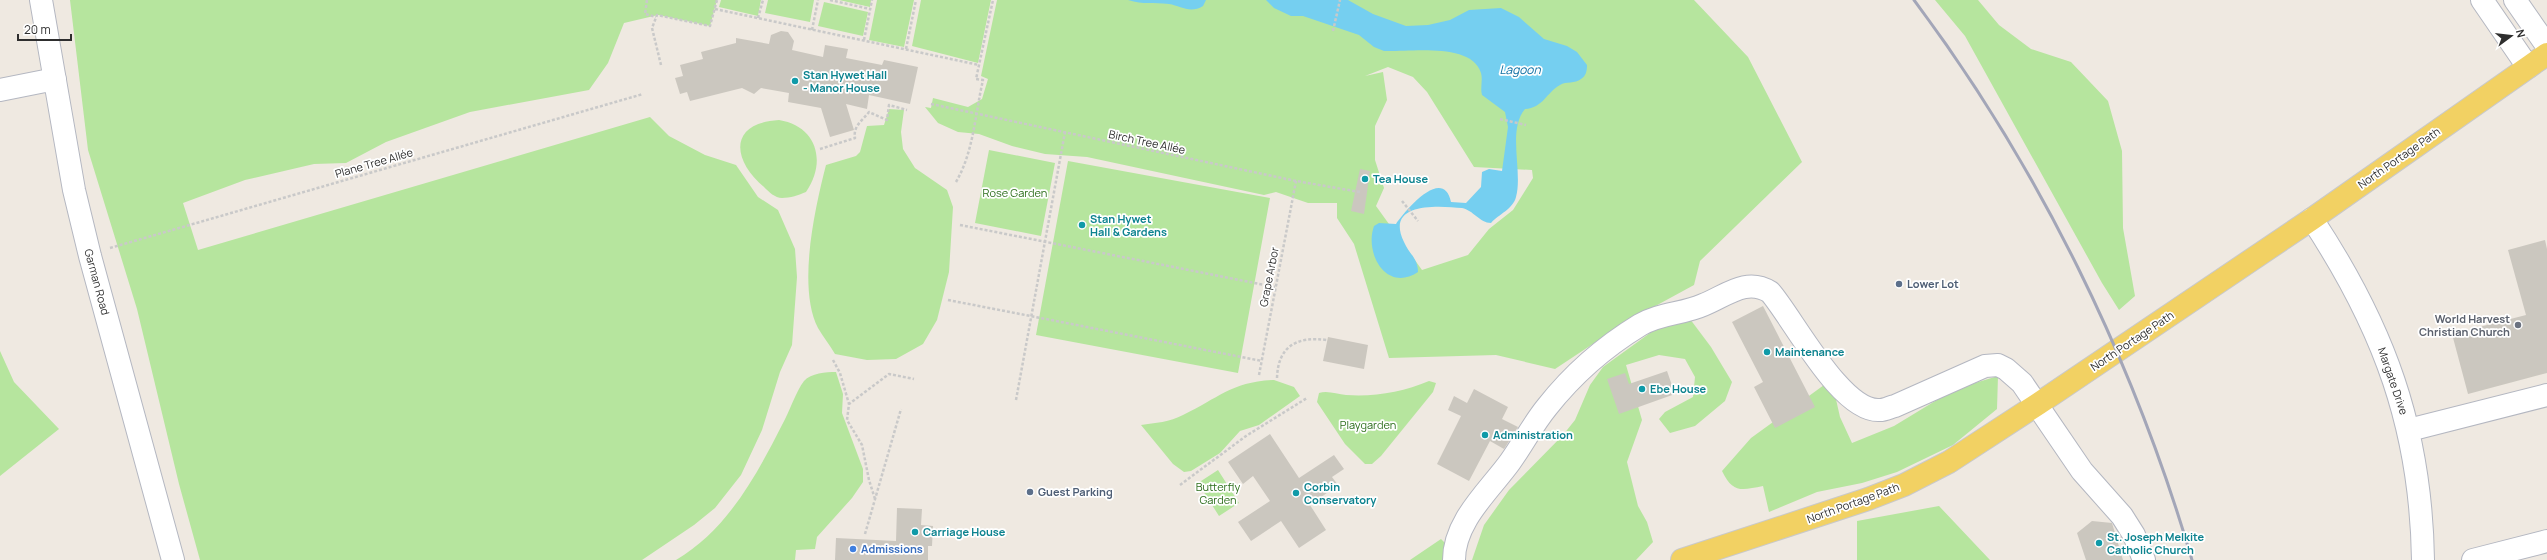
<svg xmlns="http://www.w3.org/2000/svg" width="2547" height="560" font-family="Manrope,sans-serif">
	<rect width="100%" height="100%" fill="#efe9e1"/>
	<path fill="#b6e59e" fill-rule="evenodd" d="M70,0h647l-7,26 -52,-11 -34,8 -16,40 -19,27 -119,22 -84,30 -40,21 -32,1 -69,16 -62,23 15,47 452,-133 19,19 36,19 31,10 22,32 20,13 17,39 2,28 -5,68 -12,27 -18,58 -21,45 -26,33 -21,17 -52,35h-442l-21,-76 -42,-175 -49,-159z
		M721,0h40l-3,16 -39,-9z
		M768,0h46l-4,22 -45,-9z
		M839,0h32l-1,7z
		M877,0h37l-10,47 -35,-7z
		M921,0h70l-13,63 -66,-17z
		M997,0h697l54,57 54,105 -102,99 -6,24 -68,37 -71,47 -59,-14 -107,3 -35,-114 -17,-26v-15h-29l-32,-11 -12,3 -177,-38 -42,-3 -33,-8 -33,-12 -21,-2 -20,-9 -13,-16 6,1 2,-10 35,9 14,-8 6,-20 -7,-3zM1388,67l25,10 14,15 47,75 58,3 1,8 -20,32 -24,19 -21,26 -46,15 -46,-64 8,-18 -9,-28v-34l12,-26 -4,-28 -18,4z
		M1935,0h43l21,25 32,24 40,13 37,39 14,50 1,77 12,68 -16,14 -17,-27 -137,-247z
		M824,2l44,10 -5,24 -45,-10z
		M889,109l15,1 -3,22 2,17 12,19 32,22 6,17 -4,65 -12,48 -14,24 -27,15 -29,1 -32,-6c-5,-9 -12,-17 -17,-26 -21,-41 -3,-120 8,-163l30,-9 4,-4 7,-26 17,-1z
		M779,120c38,6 48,42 27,72 -7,3 -16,6 -24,6 -7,0 -13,-6 -18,-11 -32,-27 -36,-64 15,-67z
		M989,150l66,13 -14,73 -66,-13z
		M1068,161l202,37 -32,175 -202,-38z
		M1690,319l21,28 21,35 -7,19 -30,25 -25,7 -11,-14 6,-7 28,-15 2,-20 -10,-18 -26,-4 -33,10 16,55 -15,42 11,44 9,16 6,20 -17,18h-164l12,-35 25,-35 54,-55 12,-15 15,-35 13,-18 65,-47z
		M0,351l14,31 45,47 -59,47z
		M836,372l7,22 -1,19 21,56v13l-11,16 -35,39 -2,12 -19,1 -1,10h-119c51,-30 80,-84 106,-135 7,-12 14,-34 22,-44 7,-8 22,-9 32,-9z
		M1998,376l-1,33 -44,36 -56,27 -35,11 -45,9 -48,20 -6,-26c-21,4 -30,8 -41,-15l29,-33 73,-53 11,10 5,22 12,26 42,-17 61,-37z
		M1274,380l20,7 6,9 -41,29 -19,6 -20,22 -29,18 -7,1 -11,-8 -32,-39c14,-2 29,-3 42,-10 36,-17 48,-33 91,-35z
		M1429,381l7,2 -3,9 -52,64 -9,8h-7l-20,-20 -28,-42 2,-9c8,-3 18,1 27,2 29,2 57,-3 83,-14z
		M1218,470l21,33 -20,13 -21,-33z
		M1939,506l51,54h-133v-39z
		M1441,539l8,8v13h-39z"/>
	<path fill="#75cff0" d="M1128,0h78l-3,6c-13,8 -22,0 -34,-2 -16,-2 -25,1 -41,-4z
		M1266,0h82l25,14 33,12 22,-1 22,-5 19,-10 32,-2 18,9 25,22 23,7 10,6 10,13c0,6 -1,11 -6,14 -6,5 -15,2 -21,6 -14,8 -17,23 -35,24 -18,21 -2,63 -9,88 -3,12 -17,17 -25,26 -11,0 -18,-13 -29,-15 -22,-2 -78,-7 -58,34 5,12 14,16 14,30 -31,21 -54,-18 -44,-46l5,-3 17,1c8,-12 47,-59 55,-22l15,1 15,-16 1,-15 7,-3 13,2 6,-44 -3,-15 -23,-17c-2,-7 1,-15 -1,-22 -9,-31 -72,-21 -97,-22l-10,-4 -15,-12 -56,-19h-12l-17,-8z"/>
	<path fill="#cbc7bf" d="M781,31l7,1 6,9 -2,9 31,7 2,-12 23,4 -2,9 36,7 2,-5 34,7 -8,37 -41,-9 -2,14 -21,-5 8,26 -24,7 -9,-29 -33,-6 1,-9 -28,-5 -7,6 -12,-6 -52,13 -3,-9 -7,2 -5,-16 8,-2 -3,-11 23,-6 -2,-7 35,-9v-5l33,6 2,-9z
		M1360,169l10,2 -6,43 -13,-3z
		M2545,240l2,9v124l-79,21 -16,-60 74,-19 -18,-65z
		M1763,306l52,101 -40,21 -21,-41 9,-5 -31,-60z
		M1328,337l40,8 -4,24 -41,-8z
		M1667,371l8,23 -56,20 -12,-35 18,-6 4,11z
		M1474,389l34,18 -6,12 16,8 -14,22 -14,-8 -21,40 -32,-17 24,-48 -13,-6 6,-14 13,7z
		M1270,434l29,44 35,-23 10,14 -12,8 6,8 -28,20 16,25 -27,18 -18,-27 -30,20 -13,-19 32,-21 -17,-25 -10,8 -15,-22z
		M897,508l25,1 -1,16 12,1 -1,20h-4v14h-93l1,-22 60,3z
		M2092,521l20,2 11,37h-37l-9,-27z"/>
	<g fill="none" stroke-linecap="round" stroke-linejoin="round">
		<g stroke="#b4b7c1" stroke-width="24">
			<path id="minor" d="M41,0l33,190 16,66 83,304
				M2482,0l46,67
				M2515,0l32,46
				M0,90l55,-11
				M2312,219c72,109 109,209 111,341
				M2409,430l138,-35
				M1454,560c0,-39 35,-69 56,-98 13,-18 23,-38 37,-55 26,-33 57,-60 93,-82 20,-12 43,-11 63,-20 23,-9 43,-28 67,-13 23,26 71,121 110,118 5,0 10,-3 15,-4l90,-40 13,-1 8,4 16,14 60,88 40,45 12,19 10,25
				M2473,560l74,-19"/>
		</g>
		<g stroke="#c9c9c9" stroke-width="24">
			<path id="major" d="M1682,560l186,-61 36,-14 45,-23 89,-58 274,-185 235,-165"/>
		</g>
		<path stroke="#c9c9c9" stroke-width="2.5" stroke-dasharray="3 2" stroke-linecap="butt" d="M647,0l-2,14 11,3
			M830,0l40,9
			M715,9l264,56
			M758,18l5,-18
			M812,30l6,-30
			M1333,31l7,-31
			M864,40l8,-40
			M906,49l10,-49
			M661,65l-9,-37 5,-13 53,11 7,-26
			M931,104l365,77 64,11
			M1500,119l26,6
			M820,149l35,-11c-2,-12 7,-17 14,-26l18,8 2,-15 18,5
			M956,182c18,-31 19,-68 27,-102l-7,-1 17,-79
			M1402,201l16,20
			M960,225l315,62
			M110,248l533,-154
			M948,300l314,61
			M833,360l7,13 9,31
			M1259,375l37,-194
			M1277,378c1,-32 20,-42 50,-38
			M1016,400l49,-268
			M1180,485l66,-49 61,-38
			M875,499l-6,-19 -7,-35 -15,-25 2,-16 40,-30 25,5
			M865,534l36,-125"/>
		<use href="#minor" stroke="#fff" stroke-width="22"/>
		<use href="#major" stroke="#f2d163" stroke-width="22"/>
		<path stroke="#a3a6b8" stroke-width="3" d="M1914,0c125,167 219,359 278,560"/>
	</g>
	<g fill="#0f9aa8" stroke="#fff" stroke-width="1.5">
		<circle cx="795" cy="81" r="4"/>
		<circle cx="1365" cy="179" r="4"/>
		<circle cx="1082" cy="225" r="4"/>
		<circle cx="1767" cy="352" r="4"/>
		<circle cx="1642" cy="389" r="4"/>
		<circle cx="1485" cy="435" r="4"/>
		<circle cx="1296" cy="493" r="4"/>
		<circle cx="915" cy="532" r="4"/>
		<circle cx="2099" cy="543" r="4"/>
	</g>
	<g fill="#5c6f8a" stroke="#fff" stroke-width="1.5">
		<circle cx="1899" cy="284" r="4"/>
		<circle cx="1030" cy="492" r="4"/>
	</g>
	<circle fill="#6b7280" stroke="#fff" stroke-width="1.5" cx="2518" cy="325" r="4"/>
	<circle fill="#3f7fe0" stroke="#fff" stroke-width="1.5" cx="853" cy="549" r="4"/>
	<g text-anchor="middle" stroke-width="3.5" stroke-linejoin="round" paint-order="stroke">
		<g font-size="11" font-weight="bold" fill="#0d838f" stroke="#fff" text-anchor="start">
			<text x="803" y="79">Stan Hywet Hall<tspan x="803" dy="13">- Manor House</tspan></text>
			<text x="1373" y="183">Tea House</text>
			<text x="1090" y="223">Stan Hywet<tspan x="1090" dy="13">Hall &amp; Gardens</tspan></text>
			<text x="1775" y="356">Maintenance</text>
			<text x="1650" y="393">Ebe House</text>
			<text x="1493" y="439">Administration</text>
			<text x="1304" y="491">Corbin<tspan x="1304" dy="13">Conservatory</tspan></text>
			<text x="923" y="536">Carriage House</text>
			<text x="2107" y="541">St. Joseph Melkite<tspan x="2107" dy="13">Catholic Church</tspan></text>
		</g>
		<g font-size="11" fill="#2e2e2e" stroke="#fff">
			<text transform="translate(1147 142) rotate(12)" y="4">Birch Tree Allée</text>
			<text transform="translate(2399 158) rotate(-35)" y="4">North Portage Path</text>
			<text transform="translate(374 163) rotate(-16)" y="4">Plane Tree Allée</text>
			<text transform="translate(1269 277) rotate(-79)" y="4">Grape Arbor</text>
			<text transform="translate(97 282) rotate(75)" y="4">Garman Road</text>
			<text transform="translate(2132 341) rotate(-34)" y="4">North Portage Path</text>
			<text transform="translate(2393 381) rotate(71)" y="4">Margate Drive</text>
			<text transform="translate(1853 503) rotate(-20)" y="4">North Portage Path</text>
		</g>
		<g font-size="11" fill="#2c6e1b" stroke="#fff">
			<text x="1015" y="197">Rose Garden</text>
			<text x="1368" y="429">Playgarden</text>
			<text x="1218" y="491">Butterfly<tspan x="1218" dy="13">Garden</tspan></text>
		</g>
		<g font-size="11" font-weight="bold" fill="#4e5e75" stroke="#fff" text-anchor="start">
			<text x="1907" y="288">Lower Lot</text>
			<text x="1038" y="496">Guest Parking</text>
		</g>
		<g font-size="11" font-weight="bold" fill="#5b616d" stroke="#fff" text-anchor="end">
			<text x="2510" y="323">World Harvest<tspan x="2510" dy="13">Christian Church</tspan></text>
		</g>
		<g font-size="11" font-weight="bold" fill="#366cbe" stroke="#fff" text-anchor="start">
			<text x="861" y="553">Admissions</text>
		</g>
		<g font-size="12" font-style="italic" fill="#0d6fa3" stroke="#fff">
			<text x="1520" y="74">Lagoon</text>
		</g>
	</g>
	<g transform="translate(2511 36) rotate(75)" stroke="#ffffff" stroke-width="3" paint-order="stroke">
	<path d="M0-3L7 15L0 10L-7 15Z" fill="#2e2e2e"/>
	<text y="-6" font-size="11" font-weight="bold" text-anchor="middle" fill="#2e2e2e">N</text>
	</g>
	<path d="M18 34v6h53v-6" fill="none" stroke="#2e2e2e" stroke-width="2"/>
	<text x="24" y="34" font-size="12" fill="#2e2e2e" stroke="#ffffff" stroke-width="3" paint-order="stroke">20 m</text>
</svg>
